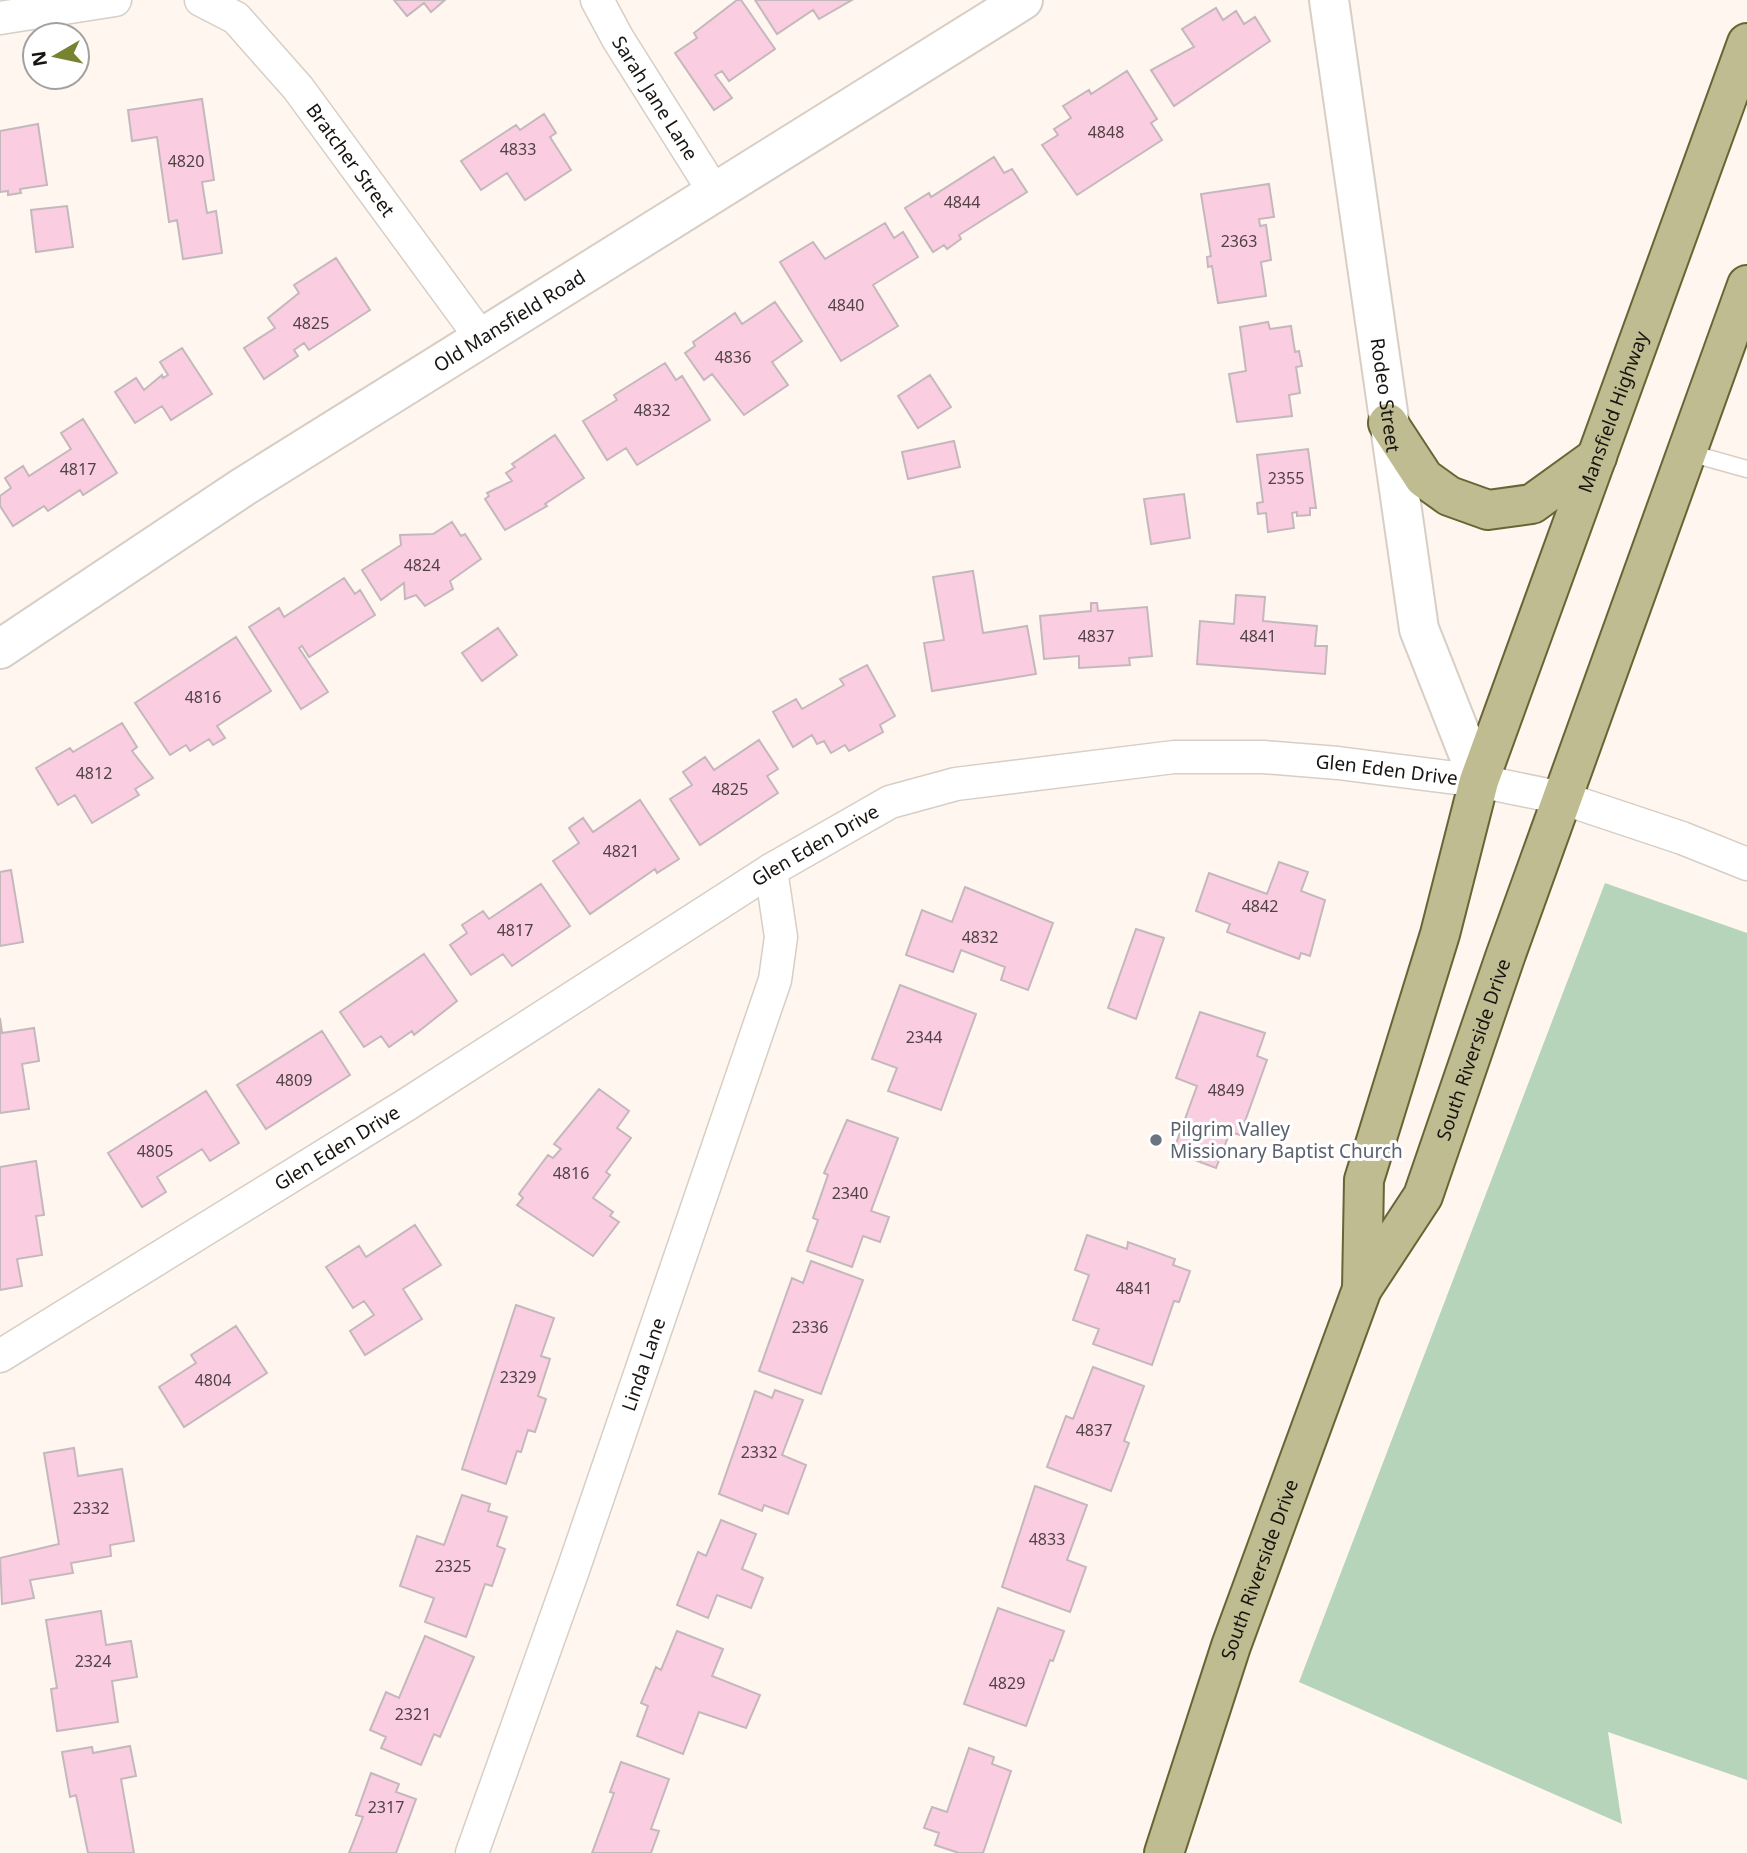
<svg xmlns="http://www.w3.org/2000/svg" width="1747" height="1853" font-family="'Noto Sans',sans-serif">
	<rect width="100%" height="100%" fill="#fef6ef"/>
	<path fill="#b6d4ba" d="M1605,883l142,50v847l-139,-48 14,92 -323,-142z"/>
	<path fill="#facee0" stroke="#c5b8bd" stroke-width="2" d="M394,0h51l-14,12 -7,-9 -17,13z
		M737,0h4l34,49 -46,32 -7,-10 -7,4 17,23 -18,12 -39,-57 22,-15 -3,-5z
		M755,0h97l-33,19 -6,-9 -36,24z
		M1216,8l7,12 13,-9 8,13 11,-7 15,24 -96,65 -23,-36 43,-23 -12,-18z
		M1127,71l30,48 -6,4 11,17 -85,55 -35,-50 16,-10 -4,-6 17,-11 -8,-12 26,-16 2,4z
		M202,99l12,81 -12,2 5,31 9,-2 6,42 -39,6 -6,-39 -8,2 -12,-85 -25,4 -4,-31z
		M544,114l12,19 -6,4 21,33 -46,30 -18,-27 -26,17 -20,-29 55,-36 4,5z
		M38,124l9,61 -27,4 1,4 -13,2v-4l-8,1v-61z
		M994,157l10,16 8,-4 15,23 -68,43 2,4 -14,10 -3,-4 -11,7 -28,-44 24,-15 2,4z
		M1269,184l5,33 -15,2 1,7 6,-1 5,35 -10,2 5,34 -48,7 -6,-37 -4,1 -1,-10 4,-1 -10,-62z
		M67,206l6,41 -37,5 -5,-42z
		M885,223l9,15 9,-6 15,25 -45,28 25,41 -57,35 -61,-99 33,-20 12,17z
		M336,258l34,52 -61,40 -5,-7 -10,7 4,6 -34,23 -20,-31 31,-20 -7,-10 31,-25 -5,-8z
		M775,302l27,39 -30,21 16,23 -44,30 -32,-41 -8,6 -19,-27 10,-7 -2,-4 42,-29 7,11z
		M1268,322l2,7 21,-3 4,26 4,-1 3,15 -6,1 4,26 -11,2 3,21 -55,6 -8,-48 17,-3 -6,-44z
		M182,348l30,46 -41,26 -9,-14 -27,17 -20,-31 21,-14 8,12 18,-15 1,3 5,-3 -8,-13z
		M665,363l11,17 6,-4 28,44 -73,45 -11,-17 -19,12 -24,-39 34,-21 -3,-5z
		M930,375l21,32 -33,21 -20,-32z
		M83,419l34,54 -34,22 -3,-5 -32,21 -4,-5 -31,20 -13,-20v-10l11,-8 -6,-10 18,-12 6,10 42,-27 -10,-16z
		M555,435l29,43 -39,26 2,2 -42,24 -20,-31 4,-3 -2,-3 25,-12 -6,-8 9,-6 -3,-3z
		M954,441l6,26 -52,12 -6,-27z
		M1308,449l8,59h-6v7l-13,1v-4l-5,1 2,15 -26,4 -2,-19 -8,1 -1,-11 6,-1 -6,-47z
		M1184,494l6,44 -39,6 -7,-45z
		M452,522l9,14 4,-2 16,25 -31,22 3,8 -28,17 -9,-11 -11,4 -1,-16 -23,17 -19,-30 39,-25 -1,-10 33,-1z
		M973,571l10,62 44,-7 9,48 -104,17 -8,-48 20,-3 -11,-63z
		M344,578l11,16 5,-4 15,25 -66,42 -7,-11 -3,2 29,44 -27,17 -52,-82 30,-19 5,9z
		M1236,595l29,2 -2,24 54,5 -2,20h12l-2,28 -128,-10 3,-43 34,3z
		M1091,603h6l1,8 49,-4 5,49 -23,2 1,7 -51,3v-12l-35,3 -4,-43 51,-5z
		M498,628l19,27 -35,26 -20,-28z
		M236,637l35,54 -54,35 8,12 -12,7 -4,-6 -19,12 -4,-6 -16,10 -35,-52z
		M867,665l28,51 -15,9 3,7 -34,19 -4,-6 -14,8 -7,-12 -7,3 -5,-9 -19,12 -20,-35 23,-13 6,10 42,-24 -4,-6z
		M122,723l15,24 -5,4 21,27 -18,11 4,6 -47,28 -17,-28 -17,10 -22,-37 34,-20 3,4z
		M759,740l19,29 -11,7 11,17 -78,52 -30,-46 22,-14 -9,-13 22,-15 9,13z
		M640,800l39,59 -22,14 -2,-4 -65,45 -37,-53 26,-18 -10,-15 14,-10 10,14z
		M1279,862l29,10 -7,19 24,9 -15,56 -9,-3 -2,6 -72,-27 3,-8 -34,-13 13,-38 58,21z
		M11,870l12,72 -23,4v-74z
		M541,884l29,42 -58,40 -9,-12 -32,21 -21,-30 17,-12 -5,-8 21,-14 6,8z
		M965,887l88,36 -25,67 -27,-10 4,-13 -44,-17 -8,22 -47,-17 16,-45 30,12z
		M1136,929l28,9 -28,81 -28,-11z
		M424,954l33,47 -43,34 -2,-4 -23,16 -8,-11 -17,11 -24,-35z
		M900,985l76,29 -35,96 -53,-19 9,-23 -25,-9z
		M1200,1012l65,21 -8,23 10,4 -27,75 -10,-3 -14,36 -43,-16 24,-66 -21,-8z
		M0,1018l2,15 32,-5 5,33 -17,3 7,45 -29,4z
		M322,1031l28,44 -84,54 -29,-44z
		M599,1089l30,22 -12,17 14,10 -25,34 4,3 -17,23 20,14 -3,4 9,6 -26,34 -76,-51 6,-7 -4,-4 29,-39 5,3 8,-9 -7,-5z
		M206,1091l33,52 -29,18 -8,-12 -45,28 9,15 -24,15 -34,-54z
		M847,1120l51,18 -27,73 18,6 -9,25 -17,-6 -11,31 -45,-16 11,-31 -5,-2 15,-43 -4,-2z
		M36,1161l8,54 -8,1 6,39 -25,4 5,27 -22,4v-123z
		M415,1225l26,40 -38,24 19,30 -57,36 -15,-24 24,-16 -10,-14 -11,7 -27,-41 33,-21 7,11z
		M1087,1235l40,14 1,-7 47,17 -2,6 17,6 -11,31 -5,-1 -22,64 -59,-21 6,-15 -26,-9 16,-45 -14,-5z
		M811,1261l52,19 -42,114 -62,-23 33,-93 11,5z
		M516,1305l38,13 -13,38 9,3 -12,37 8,3 -11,33 -7,-2 -7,22 -4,-1 -11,33 -44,-15z
		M236,1326l31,47 -83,54 -25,-40 37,-24 -5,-8z
		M1093,1367l51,19 -20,55 5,2 -18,48 -64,-24 19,-51 7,3z
		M775,1390l28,10 -21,55 24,10 -18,49 -24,-9 -2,6 -43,-17 36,-103 17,7z
		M74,1448l4,28 44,-7 12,72 -24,4 1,11 -40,7 2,10 -43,7 4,18 -32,6 -2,-46 59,-14 -15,-91z
		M1035,1486l52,19 -20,55 19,7 -16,45 -68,-25z
		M462,1495l28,9 -2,7 19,6 -10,29 8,3 -13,37 -7,-2 -19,53 -41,-15 9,-24 -34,-12 17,-50 27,9z
		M721,1520l35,14 -14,35 21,9 -12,30 -34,-13 -9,23 -31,-13 21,-53 8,4z
		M998,1608l66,23 -11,30 -3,-1 -24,66 -62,-22z
		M101,1611l5,34 25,-4 6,36 -25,4 6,41 -61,9 -6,-42 6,-1 -11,-68z
		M677,1631l46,18 -11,27 48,19 -14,33 -47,-16 -16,42 -46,-18 11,-30 -7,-3 15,-36 5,3z
		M425,1636l49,21 -34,80 -6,-3 -13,31 -40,-17 5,-11 -16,-7 16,-38 13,6z
		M130,1746l6,30 -15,3 13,74h-46l-12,-58 -6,2 -8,-45 30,-5 1,6z
		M969,1748l25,9 -2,7 19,7 -28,82h-24l-24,-8 4,-12 -15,-5 8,-21 15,5z
		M621,1762l48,17 -18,50 8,2 -8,22h-59l22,-60 -4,-1z
		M371,1773l28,11 -3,8 20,7 -20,54h-47l14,-36 -7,-2z"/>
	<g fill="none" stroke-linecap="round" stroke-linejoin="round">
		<g stroke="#d7cec5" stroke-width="19">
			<path id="lane" d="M1686,452l61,17"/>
		</g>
		<g stroke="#d7cec5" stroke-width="35">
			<g id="street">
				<path id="s1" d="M201,0l35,18 62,70 184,251"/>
				<path id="s2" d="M597,0l21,39 97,154"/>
				<path d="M0,18l115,-18"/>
				<path id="s3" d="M0,1356l406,-251 365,-235 119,-68 66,-18 218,-27h89l75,6 141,18 83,17 120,40 65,26"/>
				<path id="s4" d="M472,1853l101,-283 202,-590 6,-43 -10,-67"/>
			</g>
		</g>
		<g stroke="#d7cec5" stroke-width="42">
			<g id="secondary">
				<path id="s5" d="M1329,0l90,629 60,152"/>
				<path id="s6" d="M0,649l243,-162 780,-487"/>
			</g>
		</g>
		<g stroke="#686434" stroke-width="42">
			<g id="primary">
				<path d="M1388,423l36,55 25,18 39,14 44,-6 65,-47"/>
				<path id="s7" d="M1362,1289l2,-109 76,-246 39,-153 268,-738"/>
				<path id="s8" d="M1164,1853l67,-207 131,-357 61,-93 82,-239 242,-672"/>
			</g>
		</g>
		<use href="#lane" stroke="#fff" stroke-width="16"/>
		<use href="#street" stroke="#fff" stroke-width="32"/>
		<use href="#secondary" stroke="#fff" stroke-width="38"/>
		<use href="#primary" stroke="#bfbc91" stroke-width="38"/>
	</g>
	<circle fill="#6b7280" stroke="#fff" stroke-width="2.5" cx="1156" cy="1140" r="7"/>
	<g text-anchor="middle" stroke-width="6" stroke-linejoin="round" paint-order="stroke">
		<g font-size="16" fill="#504245">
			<text x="1106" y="138">4848</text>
			<text x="518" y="155">4833</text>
			<text x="186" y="167">4820</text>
			<text x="962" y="208">4844</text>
			<text x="1239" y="247">2363</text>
			<text x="846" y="311">4840</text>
			<text x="311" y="329">4825</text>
			<text x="733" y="363">4836</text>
			<text x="652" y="416">4832</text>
			<text x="78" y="475">4817</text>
			<text x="1286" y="484">2355</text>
			<text x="422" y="571">4824</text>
			<text x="1096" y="642">4837</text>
			<text x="1258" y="642">4841</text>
			<text x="203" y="703">4816</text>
			<text x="94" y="779">4812</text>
			<text x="730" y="795">4825</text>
			<text x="621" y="857">4821</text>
			<text x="1260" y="912">4842</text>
			<text x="515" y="936">4817</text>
			<text x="980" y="943">4832</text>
			<text x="924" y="1043">2344</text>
			<text x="294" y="1086">4809</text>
			<text x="1226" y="1096">4849</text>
			<text x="155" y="1157">4805</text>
			<text x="571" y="1179">4816</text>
			<text x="850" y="1199">2340</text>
			<text x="1134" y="1294">4841</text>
			<text x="810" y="1333">2336</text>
			<text x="518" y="1383">2329</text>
			<text x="213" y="1386">4804</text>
			<text x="1094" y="1436">4837</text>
			<text x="759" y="1458">2332</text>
			<text x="91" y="1514">2332</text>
			<text x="1047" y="1545">4833</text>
			<text x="453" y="1572">2325</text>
			<text x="93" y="1667">2324</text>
			<text x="1007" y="1689">4829</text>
			<text x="413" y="1720">2321</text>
			<text x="386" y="1813">2317</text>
		</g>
		<g font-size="19" fill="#171411" stroke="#fff">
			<text dy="7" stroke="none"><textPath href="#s2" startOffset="114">Sarah Jane Lane</textPath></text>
			<text dy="7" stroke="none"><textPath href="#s1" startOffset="222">Bratcher Street</textPath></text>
			<text dy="7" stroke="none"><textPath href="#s6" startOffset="606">Old Mansfield Road</textPath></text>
			<text dy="7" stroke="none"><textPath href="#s5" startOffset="399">Rodeo Street</textPath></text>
			<text dy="7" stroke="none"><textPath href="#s7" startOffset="917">Mansfield Highway</textPath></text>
			<text dy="7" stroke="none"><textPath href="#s3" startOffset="1550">Glen Eden Drive</textPath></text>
			<text dy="7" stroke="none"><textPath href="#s3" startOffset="962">Glen Eden Drive</textPath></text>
			<text dy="7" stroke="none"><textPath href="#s8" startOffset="864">South Riverside Drive</textPath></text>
			<text dy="7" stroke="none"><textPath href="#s3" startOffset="396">Glen Eden Drive</textPath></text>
			<text dy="7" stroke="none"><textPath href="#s4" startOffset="518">Linda Lane</textPath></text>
			<text dy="7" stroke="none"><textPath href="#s8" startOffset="299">South Riverside Drive</textPath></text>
		</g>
		<g font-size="19" fill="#5b616d" stroke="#fff" text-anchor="start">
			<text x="1170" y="1136">Pilgrim Valley<tspan x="1170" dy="22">Missionary Baptist Church</tspan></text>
		</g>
	</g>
	<g transform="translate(56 56) rotate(261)"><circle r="33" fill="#ffffff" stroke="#a2a1a0" stroke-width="2"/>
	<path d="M0-5L12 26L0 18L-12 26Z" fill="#778330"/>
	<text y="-10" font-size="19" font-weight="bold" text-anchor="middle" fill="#171411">N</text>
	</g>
</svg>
